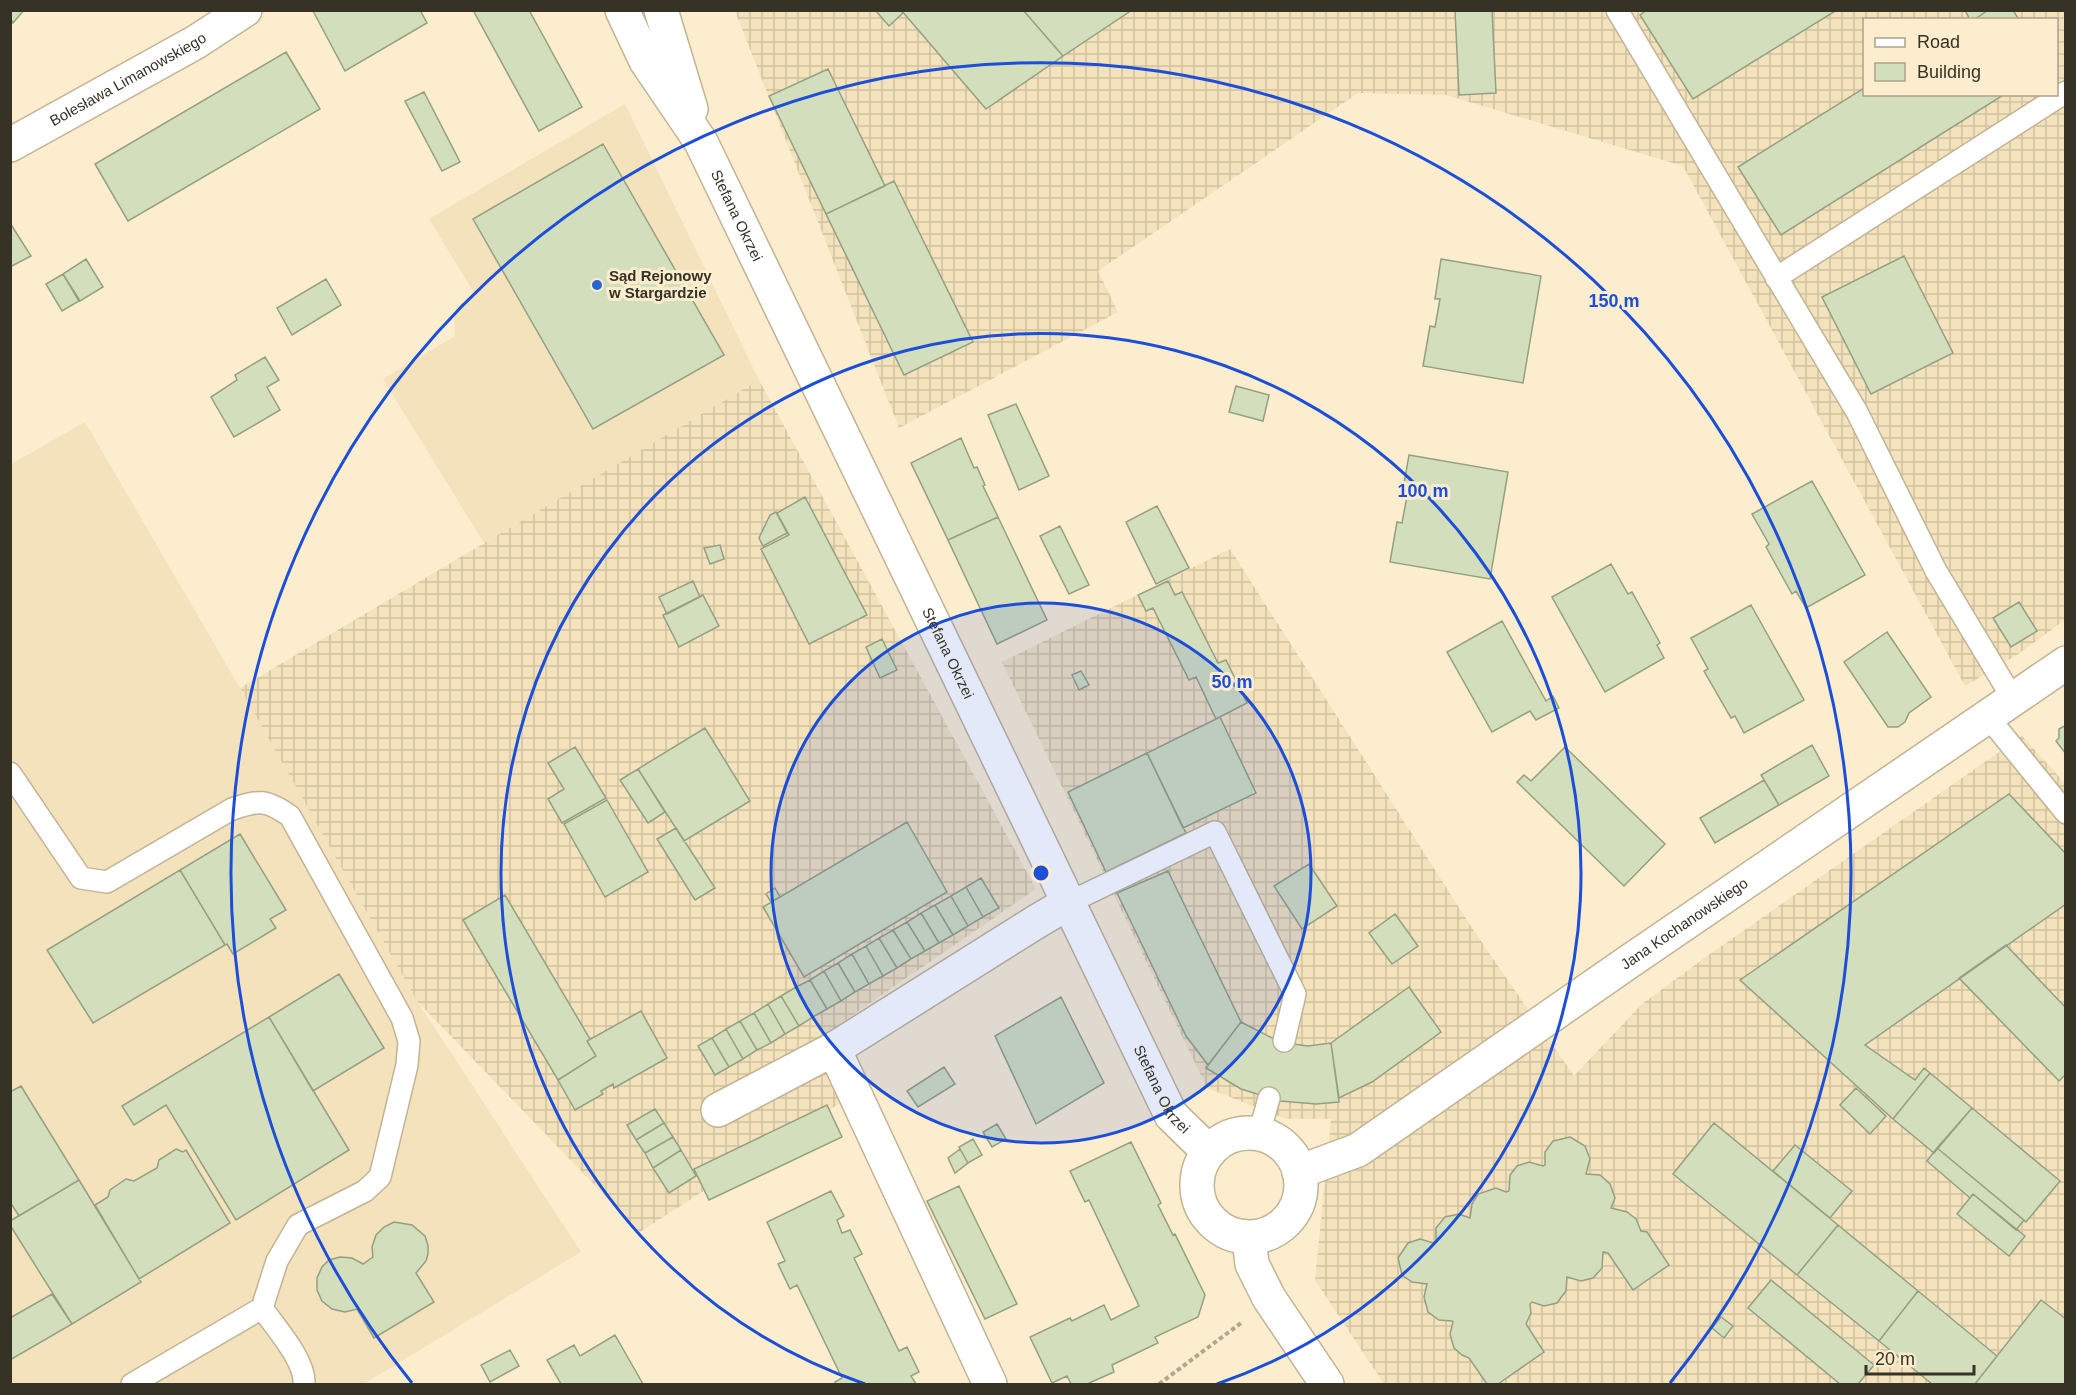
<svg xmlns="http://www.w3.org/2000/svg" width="2076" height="1395" font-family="Arial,sans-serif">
	<defs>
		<pattern id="industrial-grid" width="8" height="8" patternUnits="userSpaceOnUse" patternTransform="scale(1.5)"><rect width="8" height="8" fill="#f3e2bb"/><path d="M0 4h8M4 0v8" fill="none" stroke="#d1c2a1"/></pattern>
	</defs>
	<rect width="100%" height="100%" fill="#fbedce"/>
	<path fill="#f3e2bb" d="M625,104l134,276 -275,163 -101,-164 72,-43 -1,-16 3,-14 19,-10 -47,-77z
		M85,422l155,266 177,313 164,251 -217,132h-353l-1,-919z"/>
	<path fill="url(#industrial-grid)" fill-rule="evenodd" d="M735,11h1330v609l-48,35 -52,31 -282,-520 -237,-71 -88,-2 -260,178 20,41 -219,116zM1864,20h192v74h-192z
		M759,380l277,509 -195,134 26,63 -227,146 -223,-231 -177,-313z
		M1230,549l244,382 100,145 68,-72 61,-45 319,-223 43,47v601h-681l-69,-104 16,-161h-45l-79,-31 -205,-426z"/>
	<path fill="#d3dfbc" stroke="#959f81" stroke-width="1.5" d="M10,10h14l-11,13 -3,-5z
		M314,10h106l7,13 -82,48 -32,-60z
		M473,10h56l53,97 -43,24z
		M875,10h25l3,3 -14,13z
		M901,10h122l40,46 -77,53z
		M1023,10h109l-69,46z
		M1455,10h37l4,83 -37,2z
		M1647,10h190l-144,89 -53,-84z
		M1965,10h23l-14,10h-4z
		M1988,10h25l6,10h-45z
		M286,52l34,57 -192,112 -33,-57z
		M828,69l57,117 -59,28 -57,-118z
		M1864,88v6h141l-224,141 -43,-68z
		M424,92l36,70 -18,9 -37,-70z
		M603,144l121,211 -131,74 -120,-210z
		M894,181l79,161 -69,33 -78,-161z
		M10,223l21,33 -21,11z
		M1904,256l49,97 -82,41 -49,-97z
		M86,259l17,28 -23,14 -17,-27z
		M1441,259l100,17 -18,107 -100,-17 7,-40 5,1 5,-28h-5z
		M63,274l16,27 -17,10 -16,-27z
		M326,279l15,26 -49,30 -15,-27z
		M265,357l14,23 -12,7 13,23 -46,27 -23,-40 26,-17 -2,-5z
		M1236,386l33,9 -6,26 -34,-9z
		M1016,404l33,72 -30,14 -31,-75z
		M961,438l13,30 3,-1 8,18 -2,1 15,31 -50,23 -37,-77z
		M1409,455l99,17 -18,107 -100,-17 7,-40 5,1 5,-27 -5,-1z
		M1812,481l53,94 -59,33 -10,-17 -4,3 -26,-47 3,-3 -17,-30z
		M805,497l62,118 -58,29 -48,-95 28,-14 -12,-22z
		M1157,506l32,62 -33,16 -30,-62z
		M776,512l11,21 -24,13 -4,-8 11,-23z
		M998,517l49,103 -50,24 -49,-104z
		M1060,526l29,59 -20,9 -29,-58z
		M720,545l4,14 -14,5 -6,-16z
		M1611,564l17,30 4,-2 28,51 -3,2 7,13 -59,34 -53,-95z
		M693,581l7,16 -33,17 -8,-17z
		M1168,581l7,14 7,-3 36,71 8,-3 21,43 -31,16 -20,-42 -7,3 -36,-72 -7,3 -8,-16z
		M703,595l16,31 -40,21 -16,-32z
		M2019,602l18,29 -26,16 -18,-29z
		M1751,605l53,95 -60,33 -9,-17 -4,2 -27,-47 4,-2 -17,-31z
		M1502,621l44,80 7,-5 6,12 -23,12 -6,-9 -38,21 -45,-80z
		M1887,632l44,65 -22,16 -4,9 -7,5h-10l-44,-65z
		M882,639l15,31 -17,8 -14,-31z
		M1081,671l8,14 -10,5 -7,-15z
		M1220,717l36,76 -73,35 -36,-75z
		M2066,725v29l-10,-13 3,-3v-9z
		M705,728l45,73 -66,40 -46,-72z
		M1812,745l17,31 -50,29 -18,-30z
		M575,747l31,51 -44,25 -14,-24 16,-10 -16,-26z
		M1565,747l100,97 -41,42 -107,-104 7,-7 7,6z
		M1147,753l39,80 -80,39 -38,-80z
		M638,769l27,43 -17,11 -28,-43z
		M1764,780l15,25 -64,38 -15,-25z
		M2009,794l57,60v50l-201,141 50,35 9,-12 6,5 -37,46 -153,-139z
		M607,800l41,72 -43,25 -41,-73z
		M907,822l40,70 -143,85 -41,-70z
		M676,828l39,60 -20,12 -38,-61z
		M240,834l46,76 -16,9 6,9 -43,26 -6,-10 -2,1 -45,-75z
		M1309,864l28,42 -35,23 -28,-43z
		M180,870l45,75 -132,78 -46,-73z
		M1168,871l73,151 -33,43 -22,-29 -69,-143z
		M981,878l18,30 -16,9 -17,-30z
		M966,887l17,30 -15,9 -17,-30z
		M775,888l5,9 -9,5 -5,-8z
		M505,895l85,144 -3,2 9,15 -38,24 -95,-160z
		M951,896l17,30 -15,9 -18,-30z
		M935,905l18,30 -14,8 -18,-30z
		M921,913l18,30 -14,8 -18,-29z
		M1395,914l23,32 -26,18 -23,-31z
		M907,922l18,29 -14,8 -18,-29z
		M893,930l18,29 -14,9 -18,-30z
		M879,938l18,30 -14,8 -17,-30z
		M2006,945l60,63v66l-7,7 -100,-103z
		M866,946l17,30 -14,8 -17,-30z
		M852,954l17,30 -14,8 -17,-29z
		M838,963l17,29 -14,9 -17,-30z
		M824,971l17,30 -14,8 -17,-29z
		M339,974l45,74 -71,43 -44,-74z
		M810,980l17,29 -14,8 -17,-30z
		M796,987l17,30 -14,9 -18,-30z
		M1409,987l32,45 -69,50 -33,16 -8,-55z
		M781,996l18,30 -14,8 -17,-30z
		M1061,997l43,86 -68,41 -41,-88z
		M768,1004l17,30 -14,9 -17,-30z
		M641,1011l26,47 -53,30 -1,-4 -12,7 2,3 -28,16 -17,-30 38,-24 -9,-15z
		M754,1013l17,30 -14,7 -17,-29z
		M269,1017l80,133 -113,70 -70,-115 -32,20 -12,-19z
		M740,1021l17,29 -14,9 -17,-30z
		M1241,1022l33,17 19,5 15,2 23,-3 8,59 -23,2 -36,-3 -39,-12 -35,-21z
		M726,1029l17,30 -14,8 -17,-29z
		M712,1038l17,29 -14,8 -17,-29z
		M944,1067l11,17 -37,23 -11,-16z
		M1930,1073l42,35 -38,45 -41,-34z
		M21,1086l58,94 -60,36 -9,-14v-110z
		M1856,1088l30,28 -16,18 -30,-29z
		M827,1105l15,32 -133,63 -15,-31z
		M1972,1108l88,73 -34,41 -89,-74z
		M655,1109l9,14 -28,17 -9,-15z
		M664,1123l9,14 -28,16 -9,-13z
		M1714,1123l124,102 -41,50 -124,-101z
		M997,1124l9,15 -14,8 -9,-15z
		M673,1137l8,13 -28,18 -8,-15z
		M1570,1137l15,9 5,13 -4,15 14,1 10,9 5,14 -4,10 16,4 9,7 5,12 6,1 22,33 -36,25 -25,-37 -5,-1 -1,16 -9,10 -12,3 -14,-4 -1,14 -9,12 -13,3 -12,-4 -2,2 1,9 -5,11 18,28 -46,32h-11l-18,-26 -7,-3 -8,-7 -4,-14 3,-12 -1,-1 -13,-1 -11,-8 -4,-15 3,-13 -15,-2 -10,-7 -4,-17 10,-15 12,-4 13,4 3,-2v-13l9,-11 14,-3 11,4 2,-14 6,-10 18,-6 10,4 3,-1 1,-16 7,-9 12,-4 14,4 2,-1v-13l8,-11z
		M973,1139l9,16 -14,8 -9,-16z
		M1131,1142l30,61 -3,2 15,30 2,-1 30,61 -7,22 -43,20 3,6 -46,22 2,7 -27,12h-16l-4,-8 -15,7 -22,-46 40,-19 2,3 32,-16 7,15 28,-14 -50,-106 -4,2 -15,-31z
		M1795,1145l57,46 -22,27 -57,-47z
		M1937,1148l87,72 -8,10 -43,-36 -3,4 -43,-37z
		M176,1149l7,3 3,-2 44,73 -91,56 -44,-74 13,-8 2,-7 16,-11 8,2 23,-13 2,-8z
		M960,1149l8,14 -13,10 -7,-15z
		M681,1150l15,26 -27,17 -16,-25z
		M79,1180l62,102 -69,42 -62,-99v-4z
		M959,1186l58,118 -32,15 -58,-118z
		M831,1191l13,25 -7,4 5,13 8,-3 12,24 -8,4 45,93 8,-4 12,25 -8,4 5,8h-80l-1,-2 7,-4 -45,-93 -7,4 -12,-25 7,-3 -18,-39z
		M1973,1194l52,42 -16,20 -52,-42z
		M394,1222l18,3 13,11 3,9v9l-2,7 -10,12 18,29 -60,36 -17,-29 -12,3 -13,-3 -10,-8 -5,-11v-12l5,-11 7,-7 11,-3 12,1 11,6 10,-7 -1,-10 4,-12 8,-8z
		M1838,1225l80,66 -39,50 -82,-66z
		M1771,1280l103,85 -16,19h-18l-92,-76z
		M1918,1291l79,65 -22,28h-43l-53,-43z
		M52,1294l20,30 -62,36v-42z
		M2041,1300l25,19v65h-91z
		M1721,1317l12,9 -9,12 -12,-10z
		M615,1335l28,49h-82l-14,-24 27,-15 6,11z
		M510,1350l9,16 -29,16 -9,-17z"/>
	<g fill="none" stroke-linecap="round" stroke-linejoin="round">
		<g stroke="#c1b495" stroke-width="24">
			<path id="lane" d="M1617,10l240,402 79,159 77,128
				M1776,278l290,-186
				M1988,717l78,96
				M10,773l71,105 26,4 125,-73c27,-9 34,-10 58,7l112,202 7,23 -2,24 -27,112 -15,14 -67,34 -21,36 -15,47c13,19 44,53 42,76
				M1068,903l147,-71 80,162 -11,47
				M1259,1134l10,-36
				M132,1384l130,-76"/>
		</g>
		<g stroke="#c1b495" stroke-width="36">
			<g id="street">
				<path id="s1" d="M10,145l186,-103 49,-32"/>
				<path d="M834,1049l156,335"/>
				<path d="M718,1110l116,-61 202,-127 32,-19"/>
				<path d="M1249,1238l3,26 17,34 58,86"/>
			</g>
		</g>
		<g stroke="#c1b495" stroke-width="36">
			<g id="secondary">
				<path id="s2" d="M622,10l24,51 55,81 470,973 38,37"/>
				<path d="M661,10l30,99"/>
				<circle cx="1249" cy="1185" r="52"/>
				<path id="s3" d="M1299,1172l59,-22 269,-187 439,-300"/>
			</g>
		</g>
		<path stroke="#b1a68f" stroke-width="4" stroke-dasharray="4.5 3" stroke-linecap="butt" d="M1159,1384l82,-61"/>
		<use href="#lane" stroke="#fff" stroke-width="21"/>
		<use href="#street" stroke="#fff" stroke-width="33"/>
		<use href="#secondary" stroke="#fff" stroke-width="33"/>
	</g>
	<circle cx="1041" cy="873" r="270" fill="#1d4ed8" fill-opacity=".12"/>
	<g fill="none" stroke="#1d4ed8" stroke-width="3">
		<circle cx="1041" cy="873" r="270"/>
		<path d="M865 1384A540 540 0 1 1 1217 1384"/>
		<path d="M412 1383A810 810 0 1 1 1670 1383"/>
	</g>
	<circle fill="#2865d2" stroke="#fbedce" stroke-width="2" cx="597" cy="285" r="6"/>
	<g text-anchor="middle" stroke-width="6" stroke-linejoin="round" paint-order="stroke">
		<g font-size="15" fill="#373226" stroke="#fbedce">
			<text dy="5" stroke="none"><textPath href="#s1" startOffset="135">Bolesława Limanowskiego</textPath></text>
			<text dy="5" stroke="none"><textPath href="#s2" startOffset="236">Stefana Okrzei</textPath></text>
			<text dy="5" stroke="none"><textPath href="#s2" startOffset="722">Stefana Okrzei</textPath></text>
			<text dy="5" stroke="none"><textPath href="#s3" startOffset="460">Jana Kochanowskiego</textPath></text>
			<text dy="5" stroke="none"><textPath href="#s2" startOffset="1208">Stefana Okrzei</textPath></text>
		</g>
		<g font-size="15" font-weight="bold" fill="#373226" stroke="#fbedce" text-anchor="start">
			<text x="609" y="281">Sąd Rejonowy<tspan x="609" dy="17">w Stargardzie</tspan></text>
		</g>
	</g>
	<circle cx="1041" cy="873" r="9" fill="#1d4ed8" stroke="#fbedce" stroke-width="3"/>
	<g font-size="18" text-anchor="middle" font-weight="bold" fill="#1d4ed8" stroke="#fbedce" stroke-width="6" stroke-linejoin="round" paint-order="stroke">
		<text x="1614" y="307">150 m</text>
		<text x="1423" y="497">100 m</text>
		<text x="1232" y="688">50 m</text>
	</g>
	<rect width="2076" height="1395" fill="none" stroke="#373226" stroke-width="24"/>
	<rect x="1863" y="18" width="195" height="78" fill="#fbedce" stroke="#ada28b" stroke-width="1.5"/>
	<rect x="1875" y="38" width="30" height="9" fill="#ffffff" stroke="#ada28b" stroke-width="1.5"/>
	<text x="1917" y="48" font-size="18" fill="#373226">Road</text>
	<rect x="1875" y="63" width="30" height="18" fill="#d3dfbc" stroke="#ada28b" stroke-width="1.5"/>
	<text x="1917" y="78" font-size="18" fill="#373226">Building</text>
	<path d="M1866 1365v9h108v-9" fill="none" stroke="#373226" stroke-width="3"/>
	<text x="1875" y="1365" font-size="18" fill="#373226" stroke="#fbedce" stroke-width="4.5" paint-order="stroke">20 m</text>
</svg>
